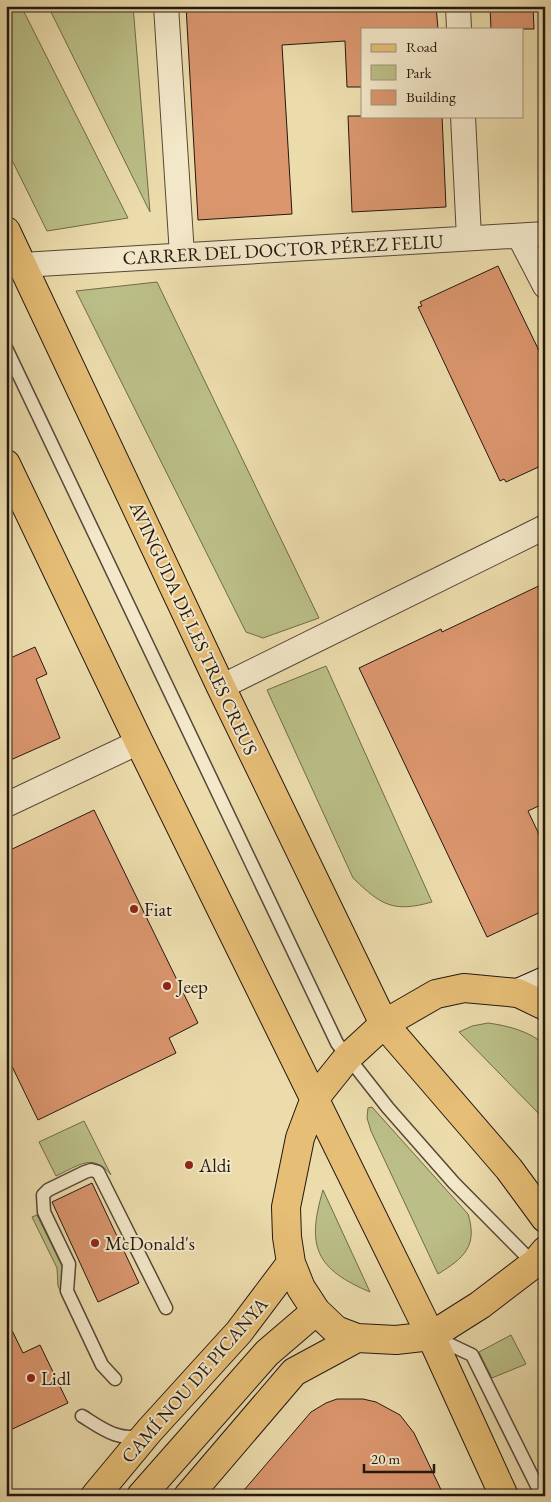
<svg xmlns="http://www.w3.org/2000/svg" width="551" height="1502" font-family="'EB Garamond',serif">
	<rect width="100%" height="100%" fill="#ecdcac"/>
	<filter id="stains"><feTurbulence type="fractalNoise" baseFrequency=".004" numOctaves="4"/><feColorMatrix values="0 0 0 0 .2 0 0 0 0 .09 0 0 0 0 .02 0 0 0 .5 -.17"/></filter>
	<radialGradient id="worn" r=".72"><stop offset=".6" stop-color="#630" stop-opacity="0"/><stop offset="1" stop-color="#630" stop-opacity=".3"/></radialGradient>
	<path fill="#bbbf87" stroke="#6f6b4c" d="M6,6h15l107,212 -81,13 -41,-83z
		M48,6h85l17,206z
		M157,282l162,336 -56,20 -17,-6 -170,-341z
		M326,666l106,236c-39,11 -51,3 -79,-24l-86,-188z
		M488,1023c21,3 41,8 57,22v75l-86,-88 13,-6z
		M372,1107l96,107c10,32 -4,44 -30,60l-67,-143 -4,-13 1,-10z
		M84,1121l27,54c-18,-23 -33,-9 -55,1l-17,-34z
		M323,1190l47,102c-54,-23 -64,-45 -47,-102z
		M37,1215l26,53v28l-5,-10 -1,-18 -25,-51z
		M511,1335l15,29 -34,14 -13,-26z"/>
	<path fill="#db966e" stroke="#231711" d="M186,6h250l2,23h-76v58h-15l-2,-46 -63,4 10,169 -94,6z
		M490,6h43l1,23h-43z
		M348,116h94l4,91 -94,5z
		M498,266l47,97v101l-39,18 -2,-3 -4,2 -82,-174 4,-1 -2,-4z
		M545,583v220l-17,8 17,36v63l-58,27 -128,-269 82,-39 1,3z
		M35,647l12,27 -11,5 24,59 -54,24v-102z
		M94,810l104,213 -29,15 7,15 -138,67 -32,-66v-202z
		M92,1183l47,100 -41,19 -46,-100z
		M6,1318l17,35 17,-8 28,58 -62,29z
		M337,1399h26l13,3 24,13 14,18 30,63h-205l72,-84 15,-9z"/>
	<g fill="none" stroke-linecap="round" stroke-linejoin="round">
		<g stroke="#554838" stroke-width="15">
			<path id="lane" d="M6,348l331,695 51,65 66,75 91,92
				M436,1338l36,17 70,141
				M115,1379l-13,-14 -35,-74 2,-27 -25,-52 -1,-17 5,-5 37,-18 6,-2 7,2 68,136
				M82,1416c18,11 39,28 61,18"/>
		</g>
		<g stroke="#554838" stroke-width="26">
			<path id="street" d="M166,6l16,249
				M458,6l1,23
				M463,116l6,122
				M519,236l26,50
				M22,265l523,-31
				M221,687l324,-160
				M6,805l133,-63"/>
		</g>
		<g stroke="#231711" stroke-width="30">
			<path id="secondary" d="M518,993l27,-12"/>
		</g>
		<g stroke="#231711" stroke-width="30">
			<path id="primary" d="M6,231l215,456 163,337 125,145 36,49
				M6,464l133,278 292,594 73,160
				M545,1006l-27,-13 -54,-5 -28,6 -52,30 -37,34 -32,40 -15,40 -14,69 1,30 4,26 10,25 15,23 20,19 21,8 39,2 35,-4 49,-31 55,-42 10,-12
				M95,1496l54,-65 90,-99 52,-69
				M141,1496l126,-143 49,-42
				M188,1496l106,-124 63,-34"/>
		</g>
		<use href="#lane" stroke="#f3e8c9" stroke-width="12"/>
		<use href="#street" stroke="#f3e8c9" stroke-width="24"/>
		<use href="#secondary" stroke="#f3e8c9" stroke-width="28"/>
		<use href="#primary" stroke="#e6be76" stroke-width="28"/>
	</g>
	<g fill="#8f2418" stroke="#f3e8c9" stroke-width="2">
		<circle cx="134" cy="909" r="5"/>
		<circle cx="167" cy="986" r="5"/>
		<circle cx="189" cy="1165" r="5"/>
		<circle cx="95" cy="1243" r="5"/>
		<circle cx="31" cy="1378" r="5"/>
	</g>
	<g text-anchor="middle" stroke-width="4" stroke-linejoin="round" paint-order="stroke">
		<g font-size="19" fill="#231711" stroke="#f3e8c9">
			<text transform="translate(283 249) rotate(-3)" y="7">CARRER DEL DOCTOR PÉREZ FELIU</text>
			<text transform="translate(194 628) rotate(65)" y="7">AVINGUDA DE LES TRES CREUS</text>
			<text transform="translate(194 1380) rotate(-49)" y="7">CAMÍ NOU DE PICANYA</text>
		</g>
		<g font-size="19" fill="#231711" stroke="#f3e8c9" text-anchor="start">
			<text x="144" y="916">Fiat</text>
			<text x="177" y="993">Jeep</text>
			<text x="199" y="1172">Aldi</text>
			<text x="105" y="1250">McDonald's</text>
			<text x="41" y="1385">Lidl</text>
		</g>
	</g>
	<rect width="551" height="1502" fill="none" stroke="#ecdcac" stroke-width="25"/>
	<rect x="8" y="8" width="536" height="1487" fill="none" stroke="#231711" stroke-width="2.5"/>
	<rect x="12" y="12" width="526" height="1477" fill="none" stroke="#231711"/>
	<rect x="361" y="28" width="162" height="90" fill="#f3e8c9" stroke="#a0947f"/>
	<rect x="371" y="44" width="25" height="8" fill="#e6be76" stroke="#a0947f"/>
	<text x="406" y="52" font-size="15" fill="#231711">Road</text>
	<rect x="371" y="65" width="25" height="15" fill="#bbbf87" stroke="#a0947f"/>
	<text x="406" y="78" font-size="15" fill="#231711">Park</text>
	<rect x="371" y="90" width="25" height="15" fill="#db966e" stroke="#a0947f"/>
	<text x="406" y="102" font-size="15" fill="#231711">Building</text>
	<path d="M364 1464v8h70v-8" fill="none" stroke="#231711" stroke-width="2.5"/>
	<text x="371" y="1464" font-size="15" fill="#231711" stroke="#f3e8c9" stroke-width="4" paint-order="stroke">20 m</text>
	<rect width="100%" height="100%" filter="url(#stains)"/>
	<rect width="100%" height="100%" fill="url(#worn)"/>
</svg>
